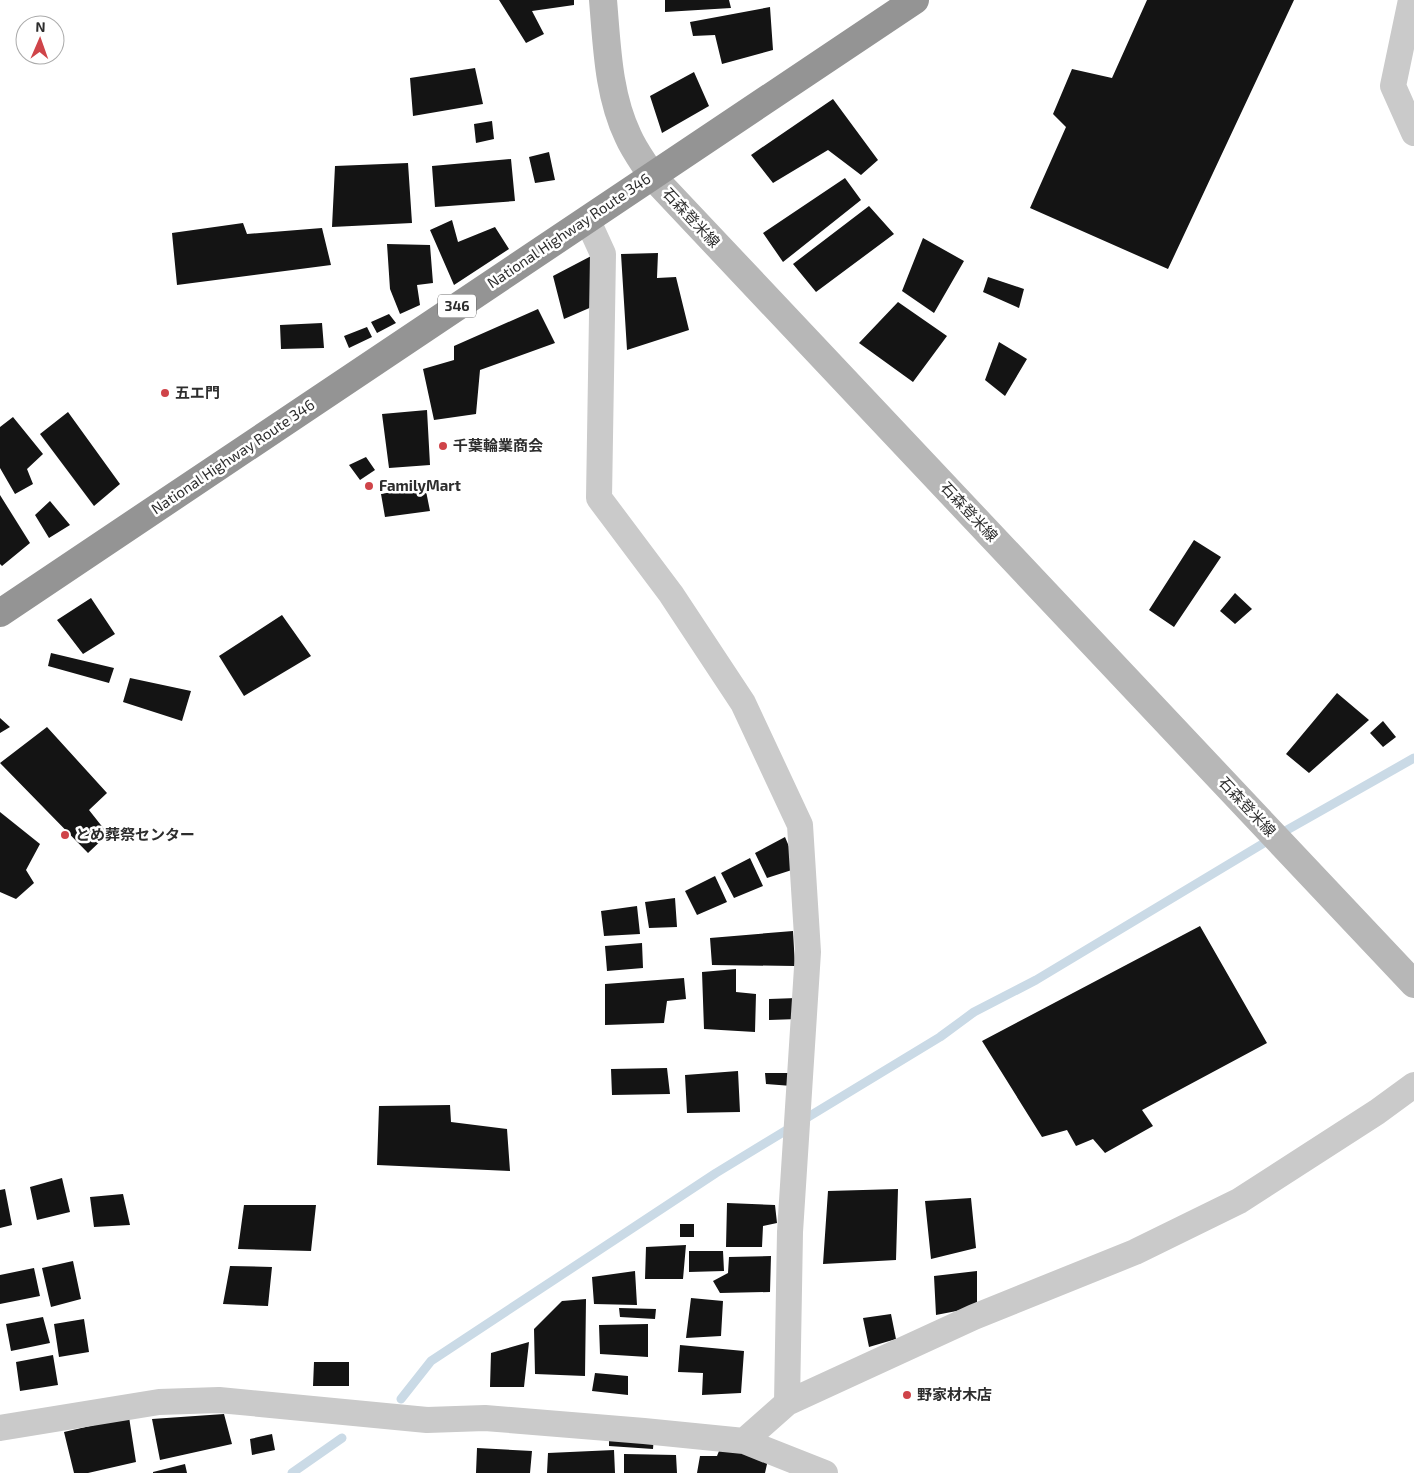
<svg xmlns="http://www.w3.org/2000/svg" width="1414" height="1473" font-family="'Exo 2','Noto Sans JP',sans-serif">
	<rect width="100%" height="100%" fill="#fff"/>
	<g fill="none" stroke-linecap="round" stroke-linejoin="round">
		<path stroke="#cadae6" stroke-width="9" d="M401,1399l30,-38 285,-188 224,-136 34,-25 62,-32 228,-137 150,-85
			M292,1473l50,-35"/>
	</g>
	<path fill="#141414" d="M499,0h75v5l-42,6 12,23 -18,9z
		M665,0h64l2,8 -66,4z
		M1147,0h147l-126,269 -138,-61 36,-81 -13,-13 19,-45 40,9z
		M770,7l3,43 -51,14 -7,-29 -22,1 -3,-14z
		M475,68l8,36 -70,12 -3,-38z
		M694,72l15,34 -47,27 -12,-37z
		M833,99l45,61 -17,15 -33,-25 -55,33 -22,-28z
		M492,121l2,18 -18,4 -2,-19z
		M549,152l6,28 -20,3 -6,-26z
		M511,159l4,42 -80,6 -3,-41z
		M408,163l4,60 -80,4 3,-61z
		M845,178l16,22 -78,62 -20,-29z
		M869,206l25,28 -78,58 -23,-28z
		M452,220l6,22 37,-15 14,22 -55,36 -24,-55z
		M243,223l4,11 75,-6 9,37 -154,20 -5,-52z
		M923,238l41,23 -30,52 -32,-22z
		M387,244l43,1 3,38 -16,2 3,20 -20,9 -10,-25z
		M658,253l-1,25 19,-1 13,53 -62,20 -6,-96z
		M595,254l-1,52 -30,13 -11,-43z
		M988,277l36,12 -5,19 -36,-16z
		M898,302l49,34 -34,46 -54,-39z
		M538,309l17,34 -75,27 -4,44 -42,6 -11,-51 31,-9v-14z
		M389,314l7,9 -19,10 -6,-11z
		M322,323l2,25 -43,1 -1,-24z
		M367,327l5,10 -23,11 -5,-12z
		M999,342l28,17 -22,37 -20,-16z
		M427,410l3,55 -41,3 -7,-54z
		M68,412l52,72 -26,22 -54,-72z
		M13,417l30,37 -16,15 6,15 -18,10 -15,-26v-41z
		M366,457l9,13 -15,10 -11,-15z
		M425,486l5,25 -45,6 -4,-23z
		M0,495l30,48 -28,23 -2,-2z
		M50,501l20,24 -21,13 -14,-23z
		M1194,540l27,17 -47,70 -25,-17z
		M1235,593l17,16 -17,15 -15,-13z
		M91,598l24,36 -32,20 -26,-34z
		M282,615l29,41 -67,40 -25,-40z
		M51,653l63,15 -5,15 -61,-17z
		M130,678l61,13 -9,30 -59,-19z
		M1337,693l32,27 -60,53 -23,-19z
		M0,718l10,9 -10,6z
		M1383,721l13,16 -13,10 -13,-14z
		M47,727l60,66 -18,17 19,24 -20,19 -88,-90z
		M0,812l40,32 -14,26 8,13 -18,16 -16,-7z
		M785,837l13,31 -31,10 -12,-25z
		M750,858l13,28 -29,12 -13,-25z
		M715,876l12,26 -30,13 -12,-24z
		M675,898l2,29 -28,1 -4,-26z
		M637,906l3,28 -36,2 -3,-25z
		M1200,926l67,117 -125,67 11,16 -48,27 -12,-14 -17,7 -9,-16 -25,7 -60,-96z
		M793,931l2,35 -83,-1 -2,-27z
		M642,943l1,25 -36,3 -2,-25z
		M736,969v23l20,2 -1,38 -51,-3 -2,-57z
		M684,978l2,21 -19,2 -3,22 -59,2v-41z
		M797,998l1,21 -29,1v-21z
		M667,1068l3,26 -58,1 -1,-26z
		M738,1071l2,41 -53,1 -2,-38z
		M765,1073h24l3,13 -26,-2z
		M450,1105l1,17 56,7 3,42 -133,-6 2,-59z
		M62,1178l8,34 -33,8 -7,-33z
		M5,1189l7,36 -12,3v-38z
		M898,1189l-2,71 -73,4 5,-73z
		M123,1194l7,31 -36,2 -4,-30z
		M971,1198l5,50 -45,11 -6,-58z
		M727,1203l48,2 2,18 -14,3 -1,21h-36z
		M244,1205h72l-5,46 -73,-2z
		M680,1224h14v13h-14z
		M686,1245l-3,34h-38l1,-32z
		M689,1251h34l1,20 -35,1z
		M771,1256l-1,36 -50,1 -7,-12 15,-8 1,-16z
		M73,1261l8,38 -30,8 -9,-39z
		M230,1266l42,1 -4,39 -45,-2z
		M34,1268l6,28 -40,8v-29z
		M635,1271l2,34 -43,-1 -2,-27z
		M977,1271v36l-41,8 -2,-39z
		M691,1298l32,3 -2,35 -35,2z
		M586,1299l-1,77 -50,-2 -1,-45 28,-28z
		M619,1308l37,1 -1,10 -35,-2z
		M891,1314l5,25 -27,8 -6,-29z
		M43,1317l7,26 -39,8 -5,-27z
		M84,1319l5,33 -30,5 -5,-33z
		M648,1324v33l-48,-3 -1,-29z
		M529,1342l-5,45h-34l1,-34z
		M680,1345l64,6 -3,42 -39,2 1,-22 -25,-1z
		M53,1355l5,30 -38,6 -4,-29z
		M314,1362h35v24h-36z
		M595,1373l33,3v19l-36,-4z
		M224,1414l8,30 -72,16 -8,-41z
		M129,1417l7,45 -48,11h-14l-10,-41z
		M609,1433l45,3 -1,13 -44,-3z
		M272,1434l3,16 -23,5 -2,-16z
		M721,1446l53,10 -7,8 -2,9h-68l3,-17h17z
		M477,1448l55,3 -2,22h-54z
		M614,1450l1,23h-68l1,-20z
		M624,1454l52,1 1,18h-53z
		M185,1464l2,9h-34v-1z"/>
	<g fill="none" stroke-linecap="round" stroke-linejoin="round">
		<path stroke="#cacaca" stroke-width="26" d="M1411,0l-18,86 21,47
			M587,219l16,35 -4,244 72,96 72,109 57,122 8,127 -18,280 -3,171
			M0,1428l159,-26 60,-2 208,20 58,-2 159,13 100,10 81,32
			M744,1441l43,-38 187,-86 161,-65 104,-51 138,-89 37,-27"/>
		<path stroke="#b7b7b7" stroke-width="28" d="M603,0c4,46 5,94 25,136 6,14 16,27 24,40l762,808"/>
		<path stroke="#949494" stroke-width="28" d="M0,613l915,-613"/>
	</g>
	<g fill="#cf4449" stroke="#fff" stroke-width="2">
		<circle cx="165" cy="393" r="5"/>
		<circle cx="443" cy="446" r="5"/>
		<circle cx="369" cy="486" r="5"/>
		<circle cx="65" cy="835" r="5"/>
		<circle cx="907" cy="1395" r="5"/>
	</g>
	<g text-anchor="middle" stroke-width="5" stroke-linejoin="round" paint-order="stroke">
		<rect fill="#fff" stroke="#6c6c6c" stroke-width="1" x="438" y="294.5" width="38" height="23" rx="4"/>
		<g font-size="14" font-weight="bold" fill="#2d2d2d">
			<text x="457" y="311">346</text>
		</g>
		<g font-size="15" fill="#2d2d2d" stroke="#fff">
			<text transform="translate(691 218) rotate(47)" y="5">石森登米線</text>
			<text transform="translate(569 231) rotate(-34)" y="5">National Highway Route 346</text>
			<text transform="translate(233 457) rotate(-34)" y="5">National Highway Route 346</text>
			<text transform="translate(969 512) rotate(47)" y="5">石森登米線</text>
			<text transform="translate(1247 807) rotate(47)" y="5">石森登米線</text>
		</g>
		<g font-size="15" font-weight="bold" fill="#2d2d2d" stroke="#fff" text-anchor="start">
			<text x="175" y="398">五エ門</text>
			<text x="453" y="451">千葉輪業商会</text>
			<text x="379" y="491">FamilyMart</text>
			<text x="75" y="840">とめ葬祭センター</text>
			<text x="917" y="1400">野家材木店</text>
		</g>
	</g>
	<g transform="translate(40 40) rotate(2)"><circle r="24" fill="#ffffff" stroke="#ababab"/>
	<path d="M0-4L9 19L0 12L-9 19Z" fill="#cf4449"/>
	<text y="-8" font-size="14" font-weight="bold" text-anchor="middle" fill="#2d2d2d">N</text>
	</g>
</svg>
